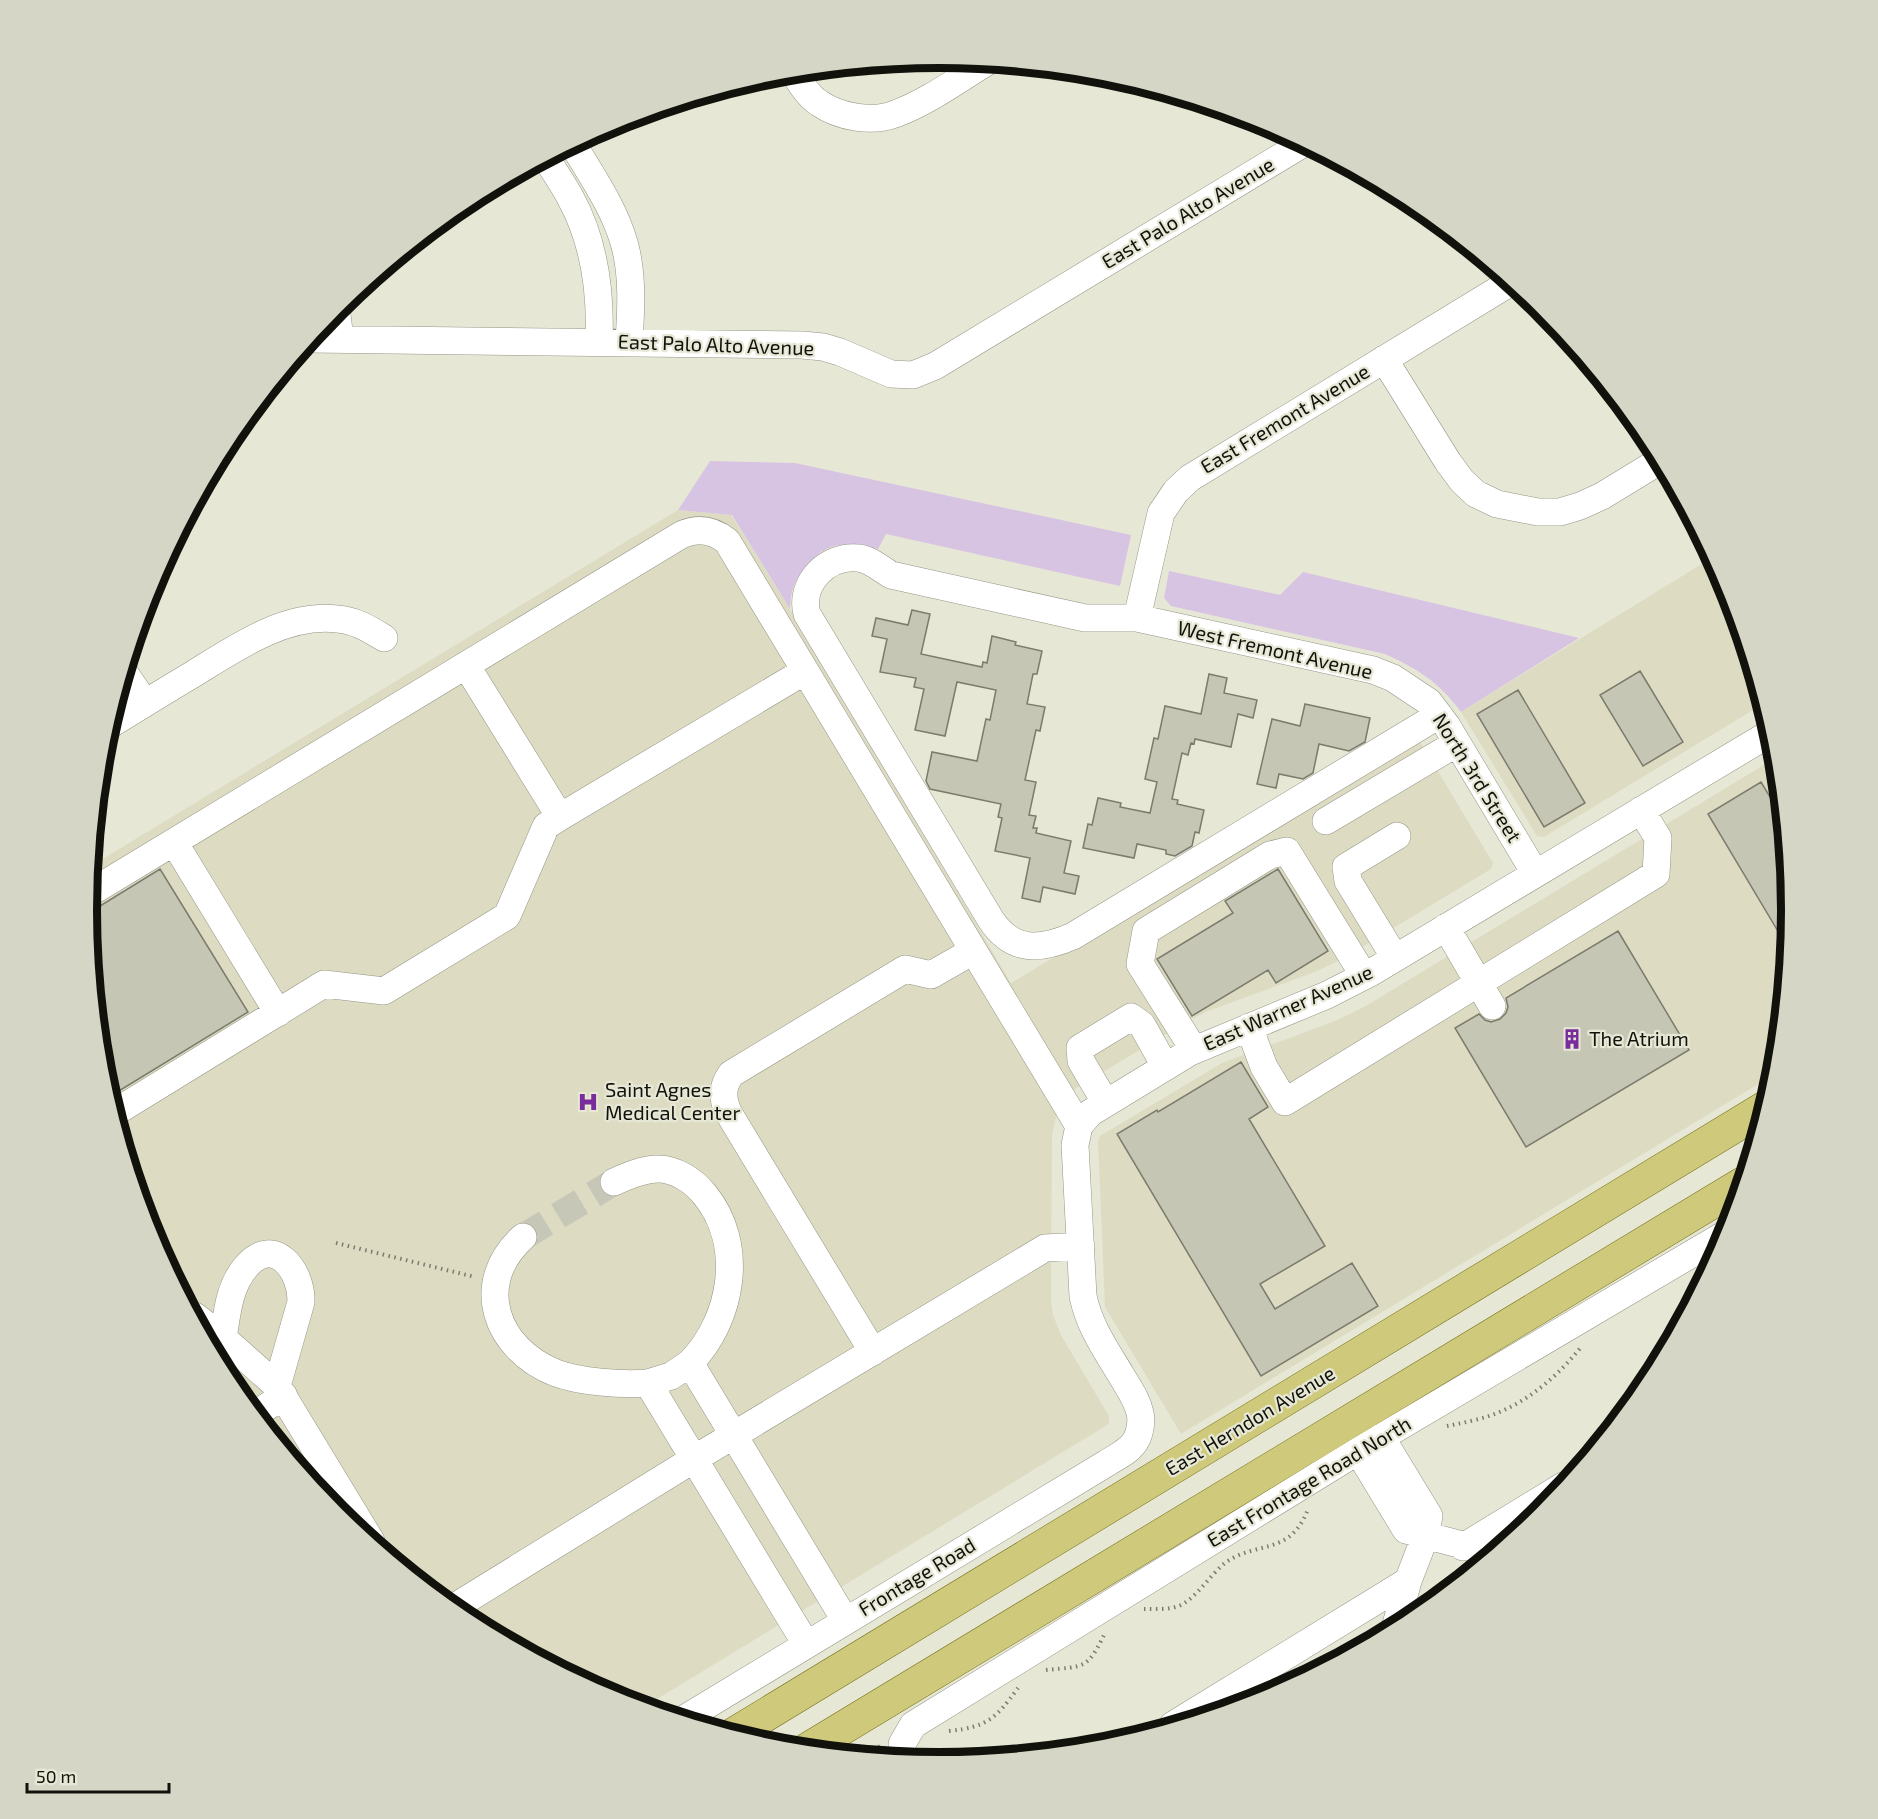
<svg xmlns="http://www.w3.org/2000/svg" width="1878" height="1819" font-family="'Exo 2',sans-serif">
	<rect width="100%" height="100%" fill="#e7e7d6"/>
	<path fill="#dddcc3" d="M678,510l53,5 59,94 221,374 407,-245 75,125 -2,6 -147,89 -29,14 -107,39 -22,11 -111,67 -19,27 -4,20 -1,165 2,14 8,20 48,81v8l-465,283 -32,-10 -147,-79 -129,-106 -106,-129 -79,-148 -48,-160 -16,-166 4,-43z
		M1713,557l14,27 36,120 -219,133 -7,-1 -76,-124z
		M1777,757l14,153 -16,164 -594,360 -76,-127 -7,-165 2,-6 122,-73 113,-42 29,-14z"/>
	<path fill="#d7c4e2" d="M710,461l85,2 336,72 -11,51 -234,-52 -8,15c-31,-7 -50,-9 -72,17 -12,15 -15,24 -16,43l-58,-94 -54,-5z
		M1169,571l111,24 23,-23 276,66 -118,74c-22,-30 -43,-43 -76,-58l-214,-48 -7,-8z"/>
	<path fill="#c6c6b5" stroke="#7c7b6c" stroke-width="1.5" d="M912,610l18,4 -9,40 61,13 1,-5 4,1 5,-27 24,6 -1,3 27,6 -5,23h-4l-6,30 18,3 -5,24 -4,-1 -11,50 11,2 -7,33 7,1 -3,12h4l-1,5 35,8 -7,32 15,3 -4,18 -32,-7 -3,15 -18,-4 8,-40 -35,-7 7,-33 -4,-1 3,-13 -71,-15 -4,-8 6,-29 45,9 9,-42 4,1 6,-30 -39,-8 -12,54 -30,-6 9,-41 -10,-2 2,-9 -36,-6 7,-33 -15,-3 4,-18 32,7z
		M1640,671l43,71 -40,24 -43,-71z
		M1209,674l18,4 -3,15 33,7 -4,18 -15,-4 -7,33 -36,-8 -1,5 -3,-1 -3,12 -6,-2 -10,46 6,1 -1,4 27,6 -5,23 -4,-1 -3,14 -17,10 -9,-2v-4l-29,-6 -3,14 -51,-10 5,-24 4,1 6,-27 23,5 -1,4 30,6 7,-31 -12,-3 9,-41 4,1 7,-33 36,8z
		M1518,690l67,113 -41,24 -67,-113z
		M1305,704l65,14 -5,24 -16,9 -30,-7 -6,29 -10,6 -24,-5 -3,14 -19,-4 15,-65 28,7z
		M1761,782l21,35 9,93 -3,38 -80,-134z
		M160,869l88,143 -139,85 -6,-22 -16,-161z
		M1278,869l50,82 -52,32 -8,-13 -76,46 -35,-57 76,-46 -8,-12z
		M1618,931l71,119 -163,97 -71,-119 24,-14 6,6 6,2 9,-3 6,-6 2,-6 -2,-9z
		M1241,1062l27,45 -19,12 76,127 -65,38 15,25 77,-46 26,43 -117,70 -144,-242 40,-24 1,2z"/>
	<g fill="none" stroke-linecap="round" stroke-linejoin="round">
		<path stroke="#c7c7b8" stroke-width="27" stroke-dasharray="27 14" stroke-linecap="butt" d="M523,1237l91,-55"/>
		<g stroke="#959585" stroke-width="28">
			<path id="minor" d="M793,71c7,12 15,25 26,32 20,14 53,20 76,11 33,-12 62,-34 92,-52
				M572,143c20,33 43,66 53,103 8,31 6,65 4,96
				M546,158c8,13 17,26 24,39 25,45 31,94 29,144
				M336,307l4,32
				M310,339l492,6 21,2 17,5 51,22 22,1 22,-9 369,-223
				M1384,359l64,103 14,19 14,13 21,10 41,8h22l20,-6 22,-10 59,-36
				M1137,618l24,-105 15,-22 14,-13 321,-196
				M466,665l94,152 245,-146
				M124,672l21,31
				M1439,715l-366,221c-32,14 -60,17 -82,-16l-184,-306c-8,-31 20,-59 51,-56 12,1 23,11 33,17l194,43h52l236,52 20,8 36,24 18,24 88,147
				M108,726c28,-17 55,-34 82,-50 44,-27 94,-63 147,-57 18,1 32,10 47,19
				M1326,821l131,-78
				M174,842l104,171
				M88,894l593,-359c17,-8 32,-5 46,6l352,585
				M1446,927l46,79
				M1395,958l-47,-77 -2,-14 51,-31
				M1249,1027l15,40 21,35 371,-228 2,-36 -17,-28
				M1194,1050l-54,-86 6,-33 124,-76 17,-4 77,125
				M1105,1102l-24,-41 -1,-13 51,-31 11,8 23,41
				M114,1113l210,-129 60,7 123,-75 39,-90 14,-9
				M614,1182c13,-6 29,-13 44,-13 18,0 36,12 47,26 40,49 28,124 -15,168l155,257
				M523,1237c-51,46 -28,112 33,136 24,9 65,12 92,10l158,261
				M195,1316l28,22 54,48 94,155
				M223,1338c4,-24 6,-51 22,-70 28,-35 57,2 56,34l-24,84
				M873,1352l-145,-240c-6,-15 -6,-25 3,-38l174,-105 26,6 42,-24
				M648,1383l23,-7 19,-13
				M255,1414l29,-18
				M1381,1437l48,79 -4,21 -17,44 -13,47
				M1358,1451l48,79 86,23
				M1463,1547l100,-61
				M453,1608l241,-149 351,-211 36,-2
				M684,1719l423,-256c11,-7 23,-12 29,-23 4,-7 6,-19 4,-27 -3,-14 -12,-26 -19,-38 -15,-25 -32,-49 -38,-79l-8,-151 4,-19 11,-13 100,-61 137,-57 45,-23 400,-240
				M1173,1725l235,-144
				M903,1758l-1,-14 11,-19 445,-274 369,-218"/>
		</g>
		<g stroke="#77721b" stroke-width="34">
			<path id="major" d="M734,1734l1032,-627
				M808,1749l934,-565"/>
		</g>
		<path stroke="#7b7b70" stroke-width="4" stroke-dasharray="1.5 4.5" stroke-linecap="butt" d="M336,1243l139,34
			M1447,1426c15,-3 31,-6 45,-11 36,-13 66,-39 89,-68
			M1144,1609c12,0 26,1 37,-4 17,-9 29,-30 44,-42 31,-23 65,-6 83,-54
			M1046,1670c39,-4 41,0 59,-37
			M949,1731c39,-4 47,-13 69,-43
			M862,1754l19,-8"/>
		<use href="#minor" stroke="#fff" stroke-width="27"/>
		<use href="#major" stroke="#cec97b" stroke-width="33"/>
	</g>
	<defs>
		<g id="building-bare" transform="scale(1.62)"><path d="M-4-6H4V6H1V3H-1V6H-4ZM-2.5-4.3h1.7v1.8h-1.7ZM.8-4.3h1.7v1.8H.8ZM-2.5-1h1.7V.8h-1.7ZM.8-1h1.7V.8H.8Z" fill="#7a2c9d" stroke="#e7e7d6" stroke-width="2.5" paint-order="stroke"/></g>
		<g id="hospital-bare" transform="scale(1.62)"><path d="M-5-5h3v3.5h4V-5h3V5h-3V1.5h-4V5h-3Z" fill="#7a2c9d" stroke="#e7e7d6" stroke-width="2.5" paint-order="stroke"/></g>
	</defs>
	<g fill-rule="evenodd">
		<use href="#building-bare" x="1572" y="1039"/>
		<use href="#hospital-bare" x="588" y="1102"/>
	</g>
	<g text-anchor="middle" stroke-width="4.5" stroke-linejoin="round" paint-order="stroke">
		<g font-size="20" fill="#12120c" stroke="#e7e7d6">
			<text transform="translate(1188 213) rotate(-31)" y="7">East Palo Alto Avenue</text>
			<text transform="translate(716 345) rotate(2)" y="7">East Palo Alto Avenue</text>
			<text transform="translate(1285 419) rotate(-31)" y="7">East Fremont Avenue</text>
			<text transform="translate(1275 650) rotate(13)" y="7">West Fremont Avenue</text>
			<text transform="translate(1477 778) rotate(58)" y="7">North 3rd Street</text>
			<text transform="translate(1288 1008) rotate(-24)" y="7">East Warner Avenue</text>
			<text transform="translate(1250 1421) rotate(-31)" y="7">East Herndon Avenue</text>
			<text transform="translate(1309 1482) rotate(-31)" y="7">East Frontage Road North</text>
			<text transform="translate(917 1577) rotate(-31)" y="7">Frontage Road</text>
		</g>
		<g font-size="20" fill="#12120c" stroke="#e7e7d6" text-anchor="start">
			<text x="1589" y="1046">The Atrium</text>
			<text x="605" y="1097">Saint Agnes<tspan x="605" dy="23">Medical Center</tspan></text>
		</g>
	</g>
	<path d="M0 0H1878V1819H0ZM97 910a842 842 0 1 1 1684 0a842 842 0 1 1-1684 0Z" fill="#d6d6c6" fill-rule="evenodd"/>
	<path fill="none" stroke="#12120c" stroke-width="8" d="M97 910a842 842 0 1 1 1684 0a842 842 0 1 1-1684 0Z"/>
	<path d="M27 1783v9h142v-9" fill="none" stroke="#12120c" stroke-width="3"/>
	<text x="36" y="1783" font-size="18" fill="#12120c" stroke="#e7e7d6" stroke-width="4.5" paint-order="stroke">50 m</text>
</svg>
